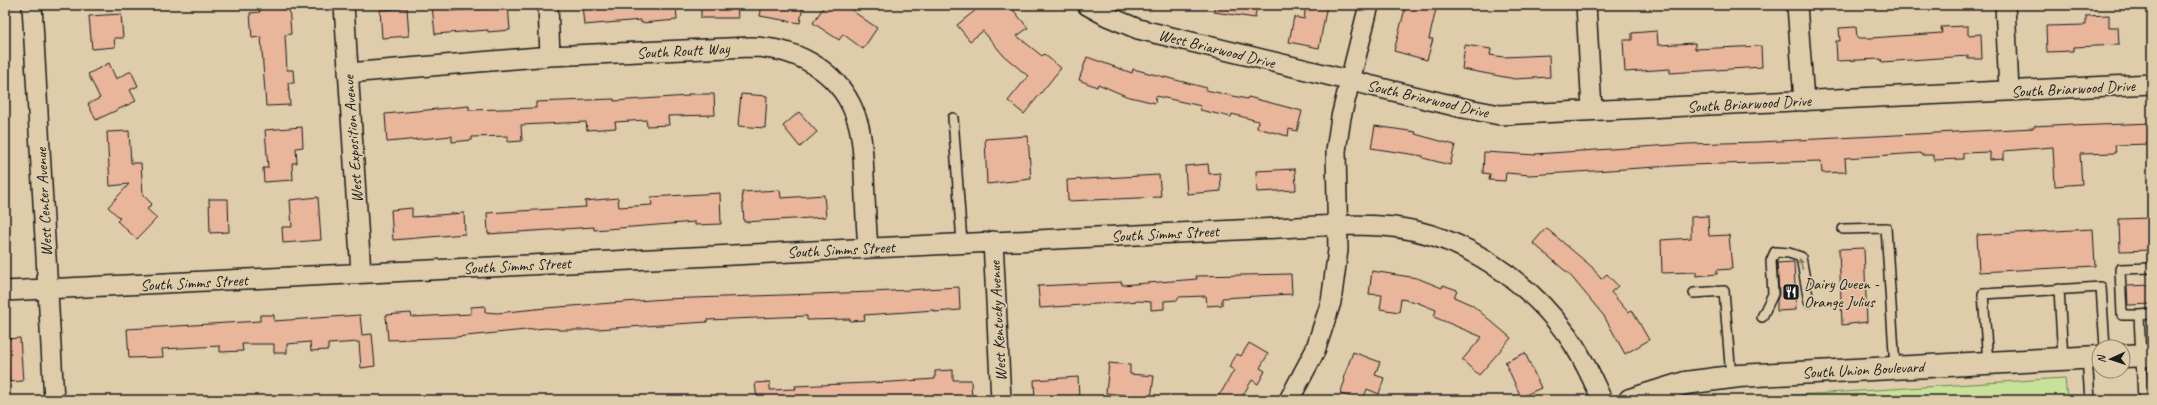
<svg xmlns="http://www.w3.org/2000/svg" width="2157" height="405" font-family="Caveat,sans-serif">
	<rect width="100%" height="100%" fill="#deccaa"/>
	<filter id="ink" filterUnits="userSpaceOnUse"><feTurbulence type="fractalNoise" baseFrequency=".025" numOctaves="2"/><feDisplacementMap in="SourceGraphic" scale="8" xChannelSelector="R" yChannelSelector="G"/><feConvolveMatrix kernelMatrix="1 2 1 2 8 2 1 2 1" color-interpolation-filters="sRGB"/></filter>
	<g filter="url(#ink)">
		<path fill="#c8e399" stroke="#72805a" d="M2065,378l2,22h-321l20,-3z"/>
		<path fill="#e9b59b" stroke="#1c1c1c" d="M259,5h30l2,29 -6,1 2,35h6l1,13h-6l2,22 -24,1 -5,-69 -9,1 -2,-25 10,-1z
			M448,5l1,6 34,-2v-4h25l2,25 -22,2v-2l-53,4 -3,-28z
			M582,5h94l1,15 -36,3v-3l-57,5z
			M701,5h36l1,13h-37z
			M762,5h41l-3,18 -40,-7z
			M825,5h19l33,23 -14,21 -20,-15 -4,6 -26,-17z
			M982,5h19l5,5 4,-4 18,22 -11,8 25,20 2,-2 17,14 -37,46 -16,-13 20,-25 -24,-20 -21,-25 -13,10 -13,-16z
			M1215,5h42l-2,13 -41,-6z
			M1306,5h21l-8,43 -30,-6 5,-25 10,2z
			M1406,5h31l-8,34h4l-6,21 -33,-9z
			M407,8l2,28 -27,2 -2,-28z
			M121,14l2,24h-9l1,9 -23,2 -3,-33z
			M2109,15v12h9l1,18 -46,2v4l-26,1 -1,-26 40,-1v-9z
			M1968,26v9l13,-1 1,25h-14v-3l-86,6 -1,-3 -44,2 -1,-20h4l-1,-13 17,-1 1,11h13l72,-5 -1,-6z
			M1657,31l1,14 37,-2v6l66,-3 1,21 -92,6v-4l-45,3 -2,-32h9v-7z
			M1465,45l26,4 -1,6 14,2 45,-2 1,22 -35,2 -53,-10z
			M1087,57l45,16 1,-4 74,19 -1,2 41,9 1,-2 54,14 -5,20 -8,-2 -1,7 -31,-8 1,-7 -26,-7 -1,3 -31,-7 1,-4 -45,-10 -1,7 -29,-7 -28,-12 -1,3 -18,-7z
			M109,63l7,16 15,-8 7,15 -8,4 6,11 -40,19 -8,-16 12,-6 -12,-24z
			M688,94h26l1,21 -47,1 1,9 -22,1 -1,-6 -31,2 1,6 -29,2 -1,-8 -65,3 1,16 -14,1v-6l-36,1v3l-20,2v-6l-65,6 -2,-28 84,-8v4l67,-2v-6l78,-3v2l74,-5z
			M741,94l26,2 -2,32 -27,-2z
			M799,112l18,20 -17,15 -17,-21z
			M2152,123v21l-37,1 1,8 -36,1 2,30 -27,2 -2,-39 -49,4v8l-14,1v-8l-27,1v6l-29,1v-5h-13l-1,-2 -75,5 1,14 -24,1 -1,-12 -133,4 -158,10 -24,-2 -1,8 -16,-1 1,-6 -7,-1 1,-21 52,3 -1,-1 152,-10 72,-2 275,-14v-2l38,-2v2z
			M1375,126l41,6 -1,2 40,11 -5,20 -27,-7v-2l-52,-8z
			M302,127l1,20 -7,1 1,15h-5l1,17 -29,2 -1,-14h5l-3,-38z
			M129,131l2,32h10l2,32 9,9 -5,5 10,9 -20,21 -20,-18 3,-3 -12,-11 21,-23 -19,2 -3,-54z
			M1028,136l3,43 -44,5 -2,-45z
			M1208,164l1,10 11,-1 1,18 -34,3 -2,-28z
			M1295,169l1,21 -39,2 -1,-21z
			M1159,175l2,22 -93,4 -1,-21z
			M780,190l1,8 43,-3 2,22 -82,5 -2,-30z
			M720,193l1,31 -26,1v-3l-101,8v-3l-106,7 -1,-21 99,-6 -1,-6 33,-3 1,9 33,-2 -1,-8z
			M318,197l3,43 -38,3 -1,-16h10l-2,-27z
			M209,199h19l1,33 -19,1z
			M412,208v9l52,-4 1,21 -72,6 -2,-30z
			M1708,216l1,20 20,-1 3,34 -15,1v4l-21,2v-4l-34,1 -1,-33 30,-2v-21z
			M2152,218v32l-32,1 -1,-32z
			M1546,228l46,39 9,12 6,-5 11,12 -7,6 17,20 4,-2 17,30 -24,14 -21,-38 -34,-41 -37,-32z
			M2093,229l2,37 -116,6 -2,-37z
			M1864,248l3,74 -25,3 -3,-76z
			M1794,262l2,48 -19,1v-11l2,-6 -2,-31z
			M1372,271l45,7 25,10 1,-3 14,5 -3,7 18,8 39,33 -32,37 -17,-15 20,-23 -48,-20 2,-7 -20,-8 -15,-3 -2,13 -19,-3 2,-14 -13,-1z
			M1291,274l1,20 -70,4v7l-15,1 -1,-10 -28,1v3l-14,1v8l-13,1v-8l-12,-1 -99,7 -2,-22 84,-4v3l75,-6 -1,-3z
			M2152,285v19l-24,1 -1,-19z
			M959,287l1,23 -25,2v-2l-71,5 1,5 -15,1v-2l-43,1v-4l-100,4v2l-125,8h-24v-1l-12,-1 -90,9 -68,3 -2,-25 25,-2 1,4 59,-3v-7l14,-1v6l12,1 49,-5 118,-9 210,-7z
			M260,315h14v6l86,-6 2,20 10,-1 3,32 -14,2 -2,-26 -31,2v6l-17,1 -1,-9 -23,2v9h-13v-9h-32l1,7 -23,1v-6l-58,3 1,8 -34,1 -2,-29 133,-8z
			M20,338l3,43 -14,1 -1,-23h-3v-20z
			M1249,343l19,11 -8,14 5,3 -7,13 -6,-4 -12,20h-26l8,-9 12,-21 -5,-3 8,-13 4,2z
			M1353,352l27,10 -5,13 9,3 -5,16 -12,-5 -4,11 -23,-6 5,-14 -2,-1z
			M1525,353l16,35 -20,9 -16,-35z
			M1109,363l21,2v9l24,2 -3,22 -45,-5z
			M953,370v10h18l1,20h-215l-2,-17 15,-1v8l26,-1 -1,-3 97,-4 43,-3v-8z
			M1078,377l1,20 -44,3 -1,-20z"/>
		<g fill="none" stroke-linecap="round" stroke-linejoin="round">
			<g stroke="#1c1c1c" stroke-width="12">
				<path id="service" d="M953,118l9,125
					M1843,229l43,-1 9,139
					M2059,289l4,70
					M1694,293l30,-2 7,86
					M2139,315l13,-1
					M1762,317l11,-23 -2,-33 4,-9 14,1 12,4 8,45
					M2087,358l3,42
					M1988,363l-5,-69 118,-7 4,60
					M2143,400l-4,-85h-17l-2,-46 32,-1"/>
			</g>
			<g stroke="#1c1c1c" stroke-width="22">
				<path id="minor" d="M32,5l22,395
					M344,5l17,268
					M548,5l2,51
					M1087,5l20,11 31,13 325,79 37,7 652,-31
					M1586,5l6,105
					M1797,5l7,96
					M2005,5l4,86
					M348,73l202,-17 200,-9c49,0 94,27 108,76 5,17 5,34 6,52 1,24 2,48 4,73
					M993,241l8,159
					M5,291l1333,-66c18,0 37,0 55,2 70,8 134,53 175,109 14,20 24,42 34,64
					M1289,400l26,-49 16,-49 7,-52 -2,-99 5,-34 28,-112"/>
			</g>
			<g stroke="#1c1c1c" stroke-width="25">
				<path id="secondary" d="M2123,356l29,-1
					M1630,400l55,-17 54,-7 360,-19"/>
			</g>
			<use href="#service" stroke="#deccaa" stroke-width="9"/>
			<use href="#minor" stroke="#deccaa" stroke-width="19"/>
			<use href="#secondary" stroke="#deccaa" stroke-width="22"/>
		</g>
		<defs><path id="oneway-solid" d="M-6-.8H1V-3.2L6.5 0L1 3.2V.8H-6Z"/></defs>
		<use fill="#7d7463" href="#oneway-solid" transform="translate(1801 264) rotate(-105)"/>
	</g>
	<defs>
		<g id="restaurant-square" transform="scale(0.9)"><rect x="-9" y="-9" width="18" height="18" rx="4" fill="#1c1c1c" stroke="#deccaa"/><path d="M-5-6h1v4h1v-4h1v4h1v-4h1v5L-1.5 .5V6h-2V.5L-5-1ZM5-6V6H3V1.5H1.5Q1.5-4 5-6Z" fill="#fff"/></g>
	</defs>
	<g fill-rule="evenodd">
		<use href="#restaurant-square" x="1791" y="292"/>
	</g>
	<g text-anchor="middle" stroke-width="3.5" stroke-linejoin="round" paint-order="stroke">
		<g font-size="16" fill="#1c1c1c" stroke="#deccaa">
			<text transform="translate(1217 48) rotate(14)" y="6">West Briarwood Drive</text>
			<text transform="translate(683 50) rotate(-3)" y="6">South Routt Way</text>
			<text transform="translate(2073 88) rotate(-3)" y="6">South Briarwood Drive</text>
			<text transform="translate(1428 98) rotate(13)" y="6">South Briarwood Drive</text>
			<text transform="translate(1749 103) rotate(-3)" y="6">South Briarwood Drive</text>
			<text transform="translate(352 139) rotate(-94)" y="6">West Exposition Avenue</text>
			<text transform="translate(43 202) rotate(-93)" y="6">West Center Avenue</text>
			<text transform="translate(1165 233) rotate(-3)" y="6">South Simms Street</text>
			<text transform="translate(841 249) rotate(-3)" y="6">South Simms Street</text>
			<text transform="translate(517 265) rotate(-3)" y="6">South Simms Street</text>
			<text transform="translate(194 282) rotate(-3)" y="6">South Simms Street</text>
			<text transform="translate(997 321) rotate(-93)" y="6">West Kentucky Avenue</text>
			<text transform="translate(1863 369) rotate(-3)" y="6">South Union Boulevard</text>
		</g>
		<g font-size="16" fill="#1c1c1c" stroke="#deccaa" text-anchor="start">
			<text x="1804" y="289">Dairy Queen -<tspan x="1804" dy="18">Orange Julius</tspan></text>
		</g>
	</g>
	<rect width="2157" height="405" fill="none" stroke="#deccaa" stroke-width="20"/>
	<rect x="10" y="10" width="2137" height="385" fill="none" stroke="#1c1c1c" stroke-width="1.5" filter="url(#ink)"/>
	<g transform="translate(2111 359) rotate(267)"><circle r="19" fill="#deccaa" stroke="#908671"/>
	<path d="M0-3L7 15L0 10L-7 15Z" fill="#1c1c1c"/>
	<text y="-6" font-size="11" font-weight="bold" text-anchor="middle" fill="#1c1c1c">N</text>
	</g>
</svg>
